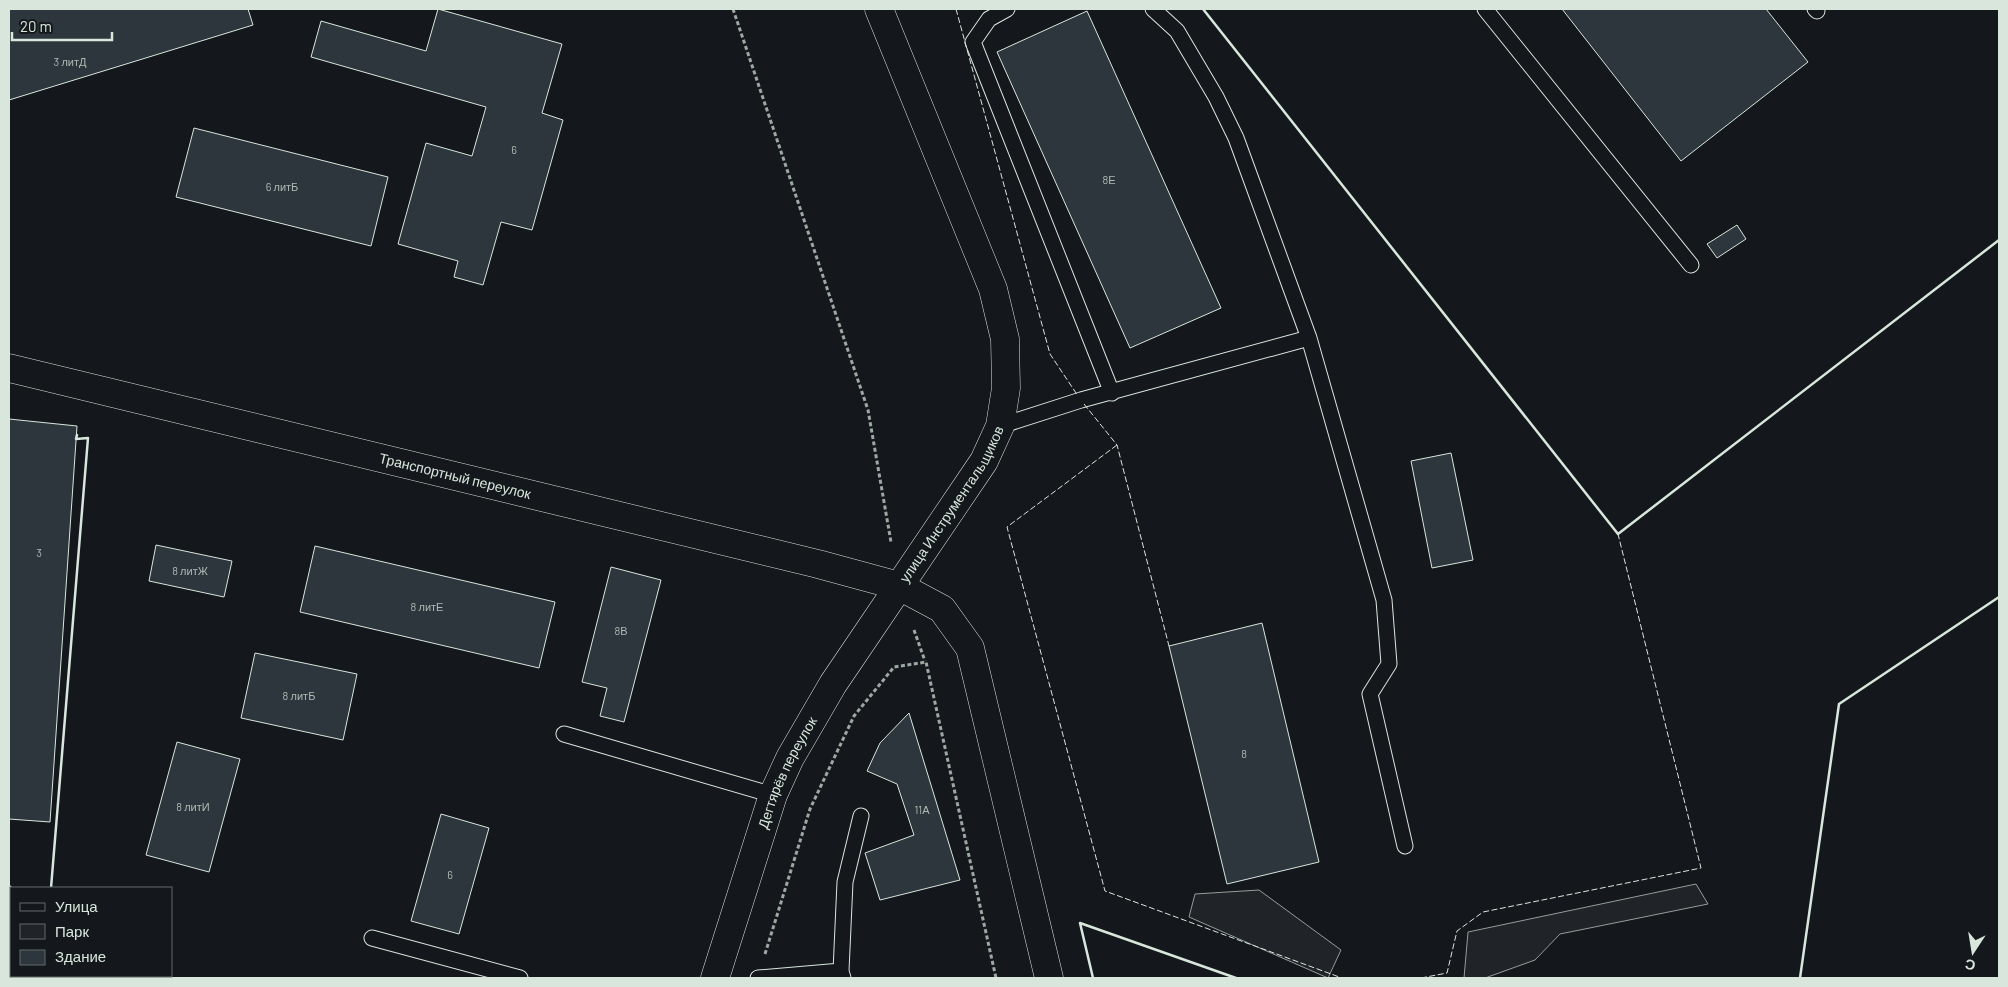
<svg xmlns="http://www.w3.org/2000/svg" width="2008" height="987" font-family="Barlow,sans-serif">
	<rect width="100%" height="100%" fill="#14181c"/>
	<path fill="#202428" stroke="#939e99" d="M1696,884l12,20 -148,30 -25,26 -50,18h-21l4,-46z
		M1259,890l82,60 -13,28 -139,-61 6,-23z"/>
	<path fill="#2c363c" stroke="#d8e6dc" d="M9,9h239l5,16 -244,75z
		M438,9l124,35 -20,69 21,7 -31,110 -31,-8 -18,63 -29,-8 4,-16 -60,-17 28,-101 46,13 14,-49 -175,-50 10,-36 105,30z
		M1562,9h204l42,53 -127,99z
		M1087,11l134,297 -91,40 -133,-296z
		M194,128l194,49 -17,69 -195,-49z
		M1737,225l9,14 -29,19 -10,-14z
		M9,419l68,7 -27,396 -41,-3z
		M1451,453l22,107 -41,8 -21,-107z
		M156,545l76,16 -8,36 -75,-16z
		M315,546l240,56 -16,66 -239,-56z
		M611,567l50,13 -37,142 -24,-6 7,-28 -25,-6z
		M1262,623l57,239 -92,22 -58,-238z
		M255,653l102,21 -14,66 -102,-22z
		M909,713l51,167 -80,20 -15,-47 49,-18 -17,-51 -30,-13 13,-28z
		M177,742l63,17 -31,113 -63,-17z
		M441,814l48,14 -30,106 -48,-13z"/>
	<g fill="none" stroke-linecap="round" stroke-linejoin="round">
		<g stroke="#d8e6dc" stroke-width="17">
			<path id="service" d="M1007,9l-18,10 -16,23 139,351
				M1153,9l24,22 39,66 20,41 73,200 75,262 5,64 -19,30 35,152
				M1485,9l206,256
				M1815,9l2,2
				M1000,426l81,-26 228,-62
				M564,734l209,61
				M372,938l148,40
				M841,971l4,-89 16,-66
				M758,978l83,-7 2,7"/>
		</g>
		<g stroke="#d8e6dc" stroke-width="29">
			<g id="minor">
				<path id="s1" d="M9,368l809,196 81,22 43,23 28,39 79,330"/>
				<path id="s2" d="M715,978l58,-183 17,-37 43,-74 151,-223 16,-35 6,-38 -1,-49 -12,-50 -114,-280"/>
			</g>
		</g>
		<path stroke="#9da8a2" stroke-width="3" stroke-dasharray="4 2.5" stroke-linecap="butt" d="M733,9l135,401 23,132
			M914,630l11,31
			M765,954l45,-145 44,-93 40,-49 32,-5 70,316"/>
		<use href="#service" stroke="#14181c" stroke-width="15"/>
		<use href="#minor" stroke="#14181c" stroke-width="28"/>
		<path stroke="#d8e6dc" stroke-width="1" stroke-dasharray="6 2.5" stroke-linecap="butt" d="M956,9l94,345 28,42
			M1084,404l33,41 52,201
			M1117,445l-110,82 98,364 237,87
			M1421,978l26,-5 10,-42 26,-19 218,-44 -83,-334"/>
		<path stroke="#d8e6dc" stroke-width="2.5" d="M1203,9l415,525 381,-294
			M9,886l2,2
			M51,888l37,-450 -12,1 1,-4
			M1093,978l-13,-55 156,55
			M1800,978l39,-274 160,-107"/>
	</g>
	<g text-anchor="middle" stroke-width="4" stroke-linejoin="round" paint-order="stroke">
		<g font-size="11" fill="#adbab4">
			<text x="70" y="66">3 литД</text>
			<text x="514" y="154">6</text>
			<text x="1109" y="184">8Е</text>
			<text x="282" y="191">6 литБ</text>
			<text x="39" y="557">3</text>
			<text x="190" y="575">8 литЖ</text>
			<text x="427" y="611">8 литЕ</text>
			<text x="621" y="635">8В</text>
			<text x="299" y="700">8 литБ</text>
			<text x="1244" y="758">8</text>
			<text x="193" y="811">8 литИ</text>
			<text x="922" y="814">11А</text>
			<text x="450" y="879">6</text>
		</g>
		<g font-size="14" fill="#d8e6dc" stroke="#14181c">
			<text dy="5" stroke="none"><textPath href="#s1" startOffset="459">Транспортный переулок</textPath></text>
			<text dy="5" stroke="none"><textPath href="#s2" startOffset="534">улица Инструментальщиков</textPath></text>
			<text dy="5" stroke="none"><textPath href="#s2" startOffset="218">Дегтярёв переулок</textPath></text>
		</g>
	</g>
	<rect width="2008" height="987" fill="none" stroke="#d8e6dc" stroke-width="20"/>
	<rect x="10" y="887" width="162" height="90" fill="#14181c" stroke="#626a69"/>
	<rect x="20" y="903" width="25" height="8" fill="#14181c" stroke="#626a69"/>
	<text x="55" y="912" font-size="15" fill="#d8e6dc">Улица</text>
	<rect x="20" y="924" width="25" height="15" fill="#202428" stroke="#626a69"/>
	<text x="55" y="937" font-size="15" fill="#d8e6dc">Парк</text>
	<rect x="20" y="950" width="25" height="15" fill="#2c363c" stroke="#626a69"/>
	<text x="55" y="962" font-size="15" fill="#d8e6dc">Здание</text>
	<g transform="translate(1973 952) rotate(192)" stroke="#14181c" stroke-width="4" paint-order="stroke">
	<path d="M0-4L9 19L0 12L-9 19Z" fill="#d8e6dc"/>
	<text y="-8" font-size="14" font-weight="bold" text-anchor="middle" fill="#d8e6dc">С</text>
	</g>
	<path d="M12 32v8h100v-8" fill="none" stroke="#d8e6dc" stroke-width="2.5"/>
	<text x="20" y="32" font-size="15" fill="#d8e6dc" stroke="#14181c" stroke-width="4" paint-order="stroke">20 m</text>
</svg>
